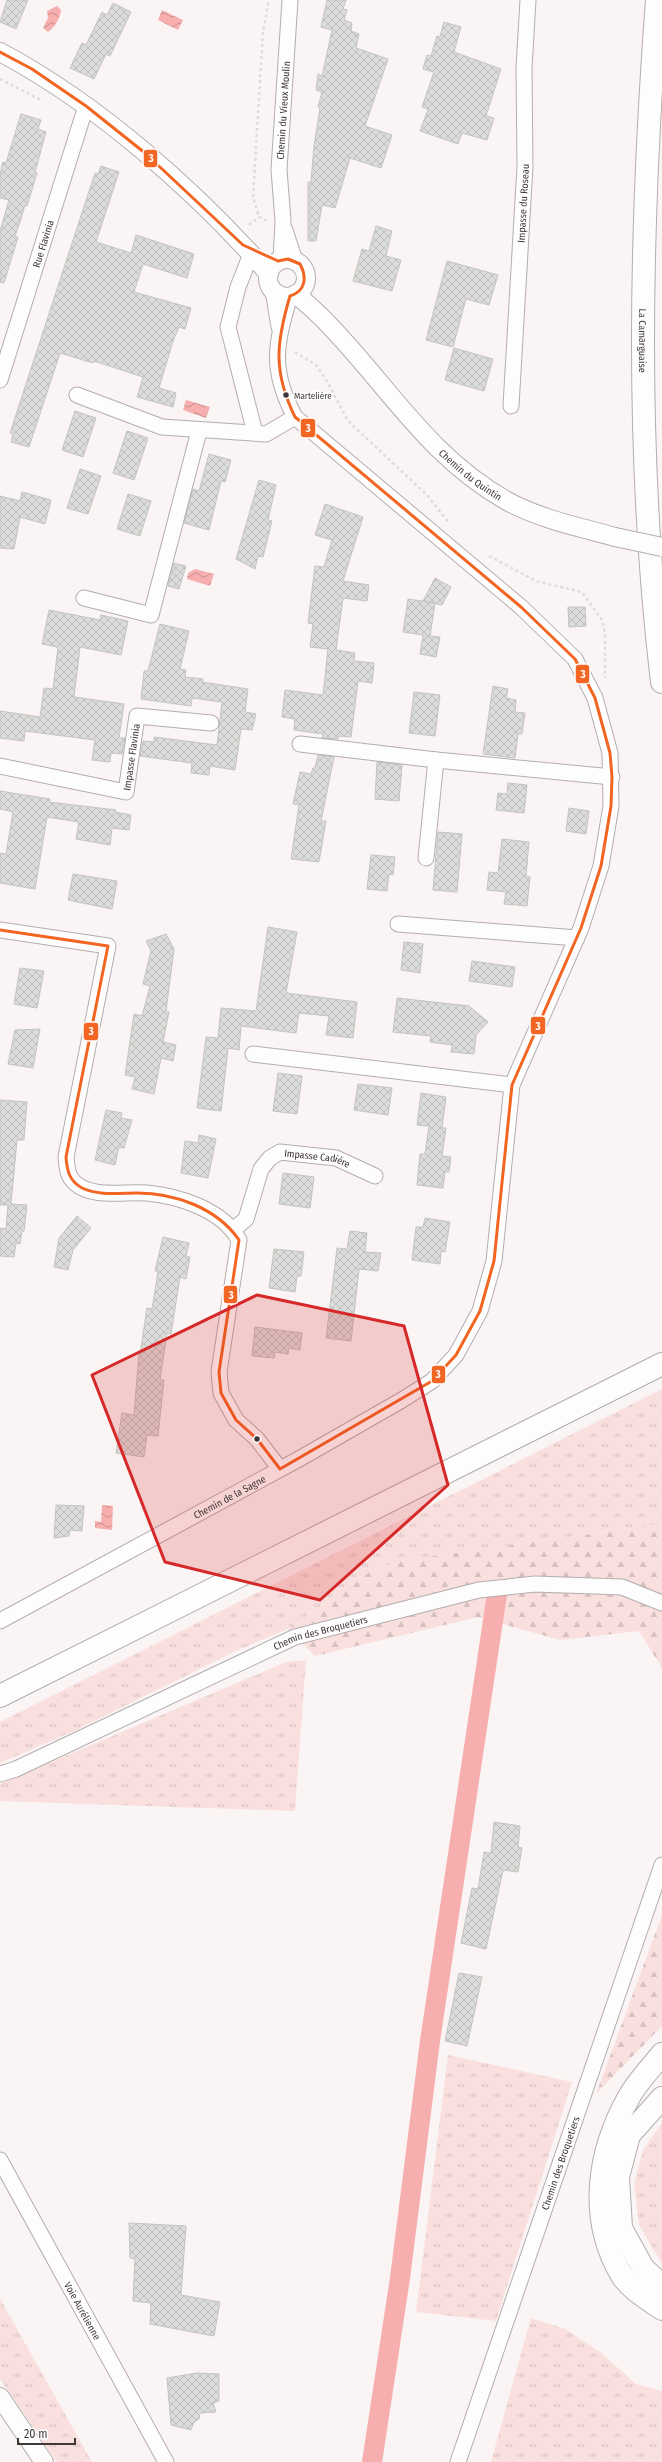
<svg xmlns="http://www.w3.org/2000/svg" width="662" height="2462" font-family="'Fira Sans Condensed',sans-serif">
	<defs>
		<pattern id="grass-tufts" width="24" height="20" patternUnits="userSpaceOnUse"><rect width="24" height="20" fill="#f9e0df"/><path d="M3 7l-1-3M5 7V3M7 7l1-3M15 17l-1-3M17 17v-4M19 17l1-3" fill="none" stroke="#d6c1c0"/></pattern>
		<pattern id="forest-firs" width="22" height="20" patternUnits="userSpaceOnUse"><rect width="22" height="20" fill="#f9e0df"/><path d="M5 1l3.5 6h-7zM16 11l3.5 6h-7z" fill="#d6c1c0"/></pattern>
		<pattern id="water-waves" width="16" height="10" patternUnits="userSpaceOnUse"><rect width="16" height="10" fill="#f6aeae"/><path d="M0 5q4-4 8 0t8 0" fill="none" stroke="#c98f8e"/></pattern>
		<pattern id="building-cross-hatch" width="8" height="8" patternUnits="userSpaceOnUse"><rect width="8" height="8" fill="#dcddda"/><path d="M0 0l8 8M0 8l8-8" fill="none" stroke="#bebebc"/></pattern>
	</defs>
	<rect width="100%" height="100%" fill="#faf4f4"/>
	<path fill="url(#grass-tufts)" d="M662,1389v135l-257,36 -34,11 -83,58 -50,21 -164,81 -74,32v-41z
		M306,1660l-11,151 -295,-10v-17l286,-122z
		M448,2055l124,27 -76,239 -80,-9z
		M662,2123v32l-5,49 5,19v41l-23,-39 -5,-41 9,-34z
		M0,2299l92,163h-35l-57,-83z
		M531,2318l34,11 35,23 36,32 26,7v71h-171z"/>
	<path fill="url(#forest-firs)" d="M662,1524v144l-23,-37 -79,9 -82,-23 -163,39 -27,-27 83,-58 34,-11z
		M662,1915v111l-66,68z
		M662,2155v68l-5,-19z"/>
	<path fill="url(#water-waves)" d="M57,6l4,4c-1,8 -6,17 -13,22l-5,-4 5,-10 -1,-7z
		M162,10l21,10 -5,10 -20,-10z
		M186,400l24,7 -4,11 -23,-8z
		M195,569l19,5 -4,12 -23,-7 1,-6z
		M102,1505l11,1 -1,24 -17,-2v-7l6,1z"/>
	<g fill="none" stroke-linecap="round" stroke-linejoin="round">
		<path stroke="#f6aeae" stroke-width="20" d="M372,2462l28,-184 30,-237 67,-447"/>
	</g>
	<path fill="url(#building-cross-hatch)" stroke="#c3c3c1" d="M7,0h21l-12,29 -16,-7z
		M327,0h19l-3,9 4,1 -3,10 8,3 -1,8 8,3 -3,14 32,11 -23,67 27,9 -11,33 -31,-10 -15,50 -13,-3 -6,36h-8v-59h3l3,-36 6,-38 -2,-1 4,-15 -6,-2 2,-16 4,2 10,-46 -11,-3z
		M113,3l18,9 -21,44 -4,-2 -12,25 -24,-11 12,-25 4,2 16,-33 5,3z
		M444,22l17,5 -7,25 47,17 -15,47 8,2 -7,22 -25,-7 -4,11 -38,-13 8,-22 -6,-2 12,-35 -11,-3 4,-14 4,1 6,-20 3,1z
		M21,114l20,6 -3,9 8,3 -11,40 2,1 -10,33 -2,-1 -5,17 -5,14 3,1 -14,46 -4,-1v-51l9,-31 -9,-2v-24l3,-12 3,1z
		M101,166l18,6 -23,70 35,11 5,-18 58,19 -7,24 -44,-14 -9,28 57,16 -6,21 -6,-2 -6,14 -14,47 17,5 -3,14 -36,-10 6,-20 -49,-16 -1,2 -33,-10 -31,94 -18,-5 2,-8 -3,-1 85,-260 3,1z
		M376,226l16,5 -6,25 15,4 -9,31 -39,-10 9,-32 7,2z
		M447,261l51,14 -9,30 -23,-6 -13,48 -27,-7z
		M454,348l39,11 -9,32 -39,-11z
		M75,411l21,7 -13,39 -21,-7z
		M127,431l21,7 -14,42 -21,-7z
		M209,454l22,6 -6,22 -4,-1 -12,49 -25,-7 9,-34 6,2z
		M80,469l21,7 -13,38 -21,-6z
		M259,480l17,5 -8,35 4,1 -9,36 -5,-1 -3,13 -19,-10z
		M22,492l29,8 -6,24 -25,-7 -6,32 -14,-1v-52l20,5z
		M128,494l23,7 -11,35 -23,-7z
		M325,504l38,13 -20,64 26,4 -2,16 -24,-3 -7,52 19,3 -1,8 20,2 -2,20 -14,-2 -7,56 -12,-1 -1,3 -16,-1 1,-4 -29,-4 1,-11 -13,-2 3,-27 38,5 5,-46 -18,-2 3,-23 -5,-1 7,-57 9,1 8,-27 -17,-5z
		M174,563l12,3 -7,23 -11,-3z
		M435,578l16,9 -9,18 -19,-4z
		M408,599l27,4 -5,33 10,1 -4,20 -16,-3 3,-19 -20,-3z
		M568,607h17l1,19 -17,1z
		M49,610l51,10 1,-5 27,6 -7,34 -41,-8 -6,50 50,7 -5,34h6l-3,16 -11,-1 -1,9 -18,-2 3,-20 -70,-9 -1,10 -24,-3v-27l40,6 4,-29 9,1 5,-42 -16,-3z
		M160,624l29,7 -9,38 6,1 -1,7 18,2 -1,3 46,7 -3,23 11,2 -4,16 -11,-1 -6,41 -25,-4 -1,9 -18,-2 1,-10 -52,-7 3,-15 11,1v-5l63,8 5,-43 -30,-4 -1,8 -50,-7 3,-28h4z
		M493,686l15,3 -2,9 10,2 -1,12 10,1 -3,21h-4l-3,24 -32,-4z
		M414,692l26,3 -5,41 -26,-3z
		M318,755l16,2 -13,64h5l-7,41 -28,-3 8,-54 -6,-1 7,-32 11,2 2,-6h2z
		M377,762l25,3 -3,36 -24,-2z
		M508,783l19,2 -3,28 -28,-3 2,-17 9,1z
		M0,791l50,8 -1,3 67,8 -1,2 16,3 -2,15 -17,-2 -2,17 -34,-6 3,-17 -32,-5 -12,72 -35,-6v-30l6,1 7,-42 -13,-3z
		M569,808l20,3 -3,23 -20,-3z
		M438,832l24,2 -5,58 -24,-2z
		M502,839l27,3 -3,34 4,1 -3,29 -23,-2 2,-12 -19,-2 2,-18 9,1z
		M371,855l24,2 -2,18 -4,-1 -2,17 -20,-2z
		M73,874l44,7 -5,28 -44,-9z
		M268,927l29,5 -11,61 71,9 -4,36 -27,-3 3,-19 -30,-3 -3,20 -55,-7 -2,24 -11,-2 -7,63 -24,-3 9,-71 12,1 3,-30 35,3z
		M166,934l8,15 -8,62 3,1 -6,30 13,3 -3,16 -12,-3 -7,36 -22,-5 3,-12 -10,-2 9,-61 8,2 8,-30 -7,-2 8,-33 -5,-10z
		M404,942l19,2 -3,29 -19,-3z
		M472,961l43,6 -3,20 -43,-6z
		M20,968l24,3 -7,37 -23,-4z
		M397,998l72,8 19,16 -12,13 -2,19 -23,-2 1,-7 -22,-3 1,-6 -38,-4z
		M40,1029l-7,39 -25,-4 7,-34z
		M278,1073l24,3 -5,38 -24,-3z
		M358,1084l34,4 -4,27 -34,-5z
		M421,1093l25,4 -4,31h4l-4,28 9,1 -2,15h-4l-2,16 -26,-3 3,-31h5l4,-28 -12,-1z
		M0,1100l27,2 -3,38h-7l-6,64 16,1 -3,26h-2l-2,13 -4,-1 -2,14 -14,-1v-28l6,1 2,-24h-8z
		M106,1110l16,3 -1,5 11,2 -8,28 -5,-1 -4,18 -20,-5z
		M199,1135l17,4 -8,39 -27,-5 4,-32 13,2z
		M283,1173l31,4 -4,31 -31,-4z
		M77,1216l14,12 -18,22 -5,20 -14,-3 5,-29z
		M425,1218l25,4 -5,30 -4,-1 -1,13 -28,-4 4,-33h7z
		M350,1231l17,2 -2,19 16,1 -3,18 -19,-2 -8,72 -25,-3 11,-90 10,1z
		M163,1237l26,6 -3,13 4,1 -4,22 -6,-2 -9,57 -4,-1 -7,47h4l-6,56 -11,-1 -3,22 -28,-4 6,-40 12,2 5,-62 1,1 7,-46 5,1 6,-37 -3,-1z
		M274,1249l30,3 -3,24h-4l-2,16 -26,-4z
		M255,1327l47,6 -2,17 -11,-2 -1,6 -13,-2 -1,6 -22,-2z
		M56,1505l28,1 -2,25 -12,-1 -1,6 -15,2z
		M494,1822l26,4 -2,21 4,1 -4,24 -15,-2 -17,79 -25,-6 11,-55 6,1 6,-37 7,1z
		M459,1973l23,4 -15,69 -22,-5z
		M129,2223l57,3 -5,69 39,7 -6,34 -64,-12 1,-21 -18,-2 2,-42 -5,-1z
		M197,2373l22,1v27l-6,2 3,9 -16,1 -1,6 -5,3 -3,8 -20,-5 -4,-47z"/>
	<g fill="none" stroke-linecap="round" stroke-linejoin="round">
		<g stroke="#b4adad" stroke-width="17">
			<g id="minor">
				<path d="M285,230l10,31"/>
				<path d="M251,254l-13,33 -10,40 27,106"/>
				<path id="s1" d="M281,260l2,-39 -4,-51 11,-170"/>
				<path d="M273,290l6,37"/>
				<path id="s2" d="M0,380l86,-274"/>
				<path d="M77,395l85,32 104,7 29,-17"/>
				<path id="s3" d="M511,406l14,-240 -1,-98 4,-68"/>
				<path d="M84,598l67,17 48,-184"/>
				<path d="M300,744l136,16 176,17"/>
				<path id="s4" d="M0,766l126,26 11,-76 74,7"/>
				<path d="M426,858l10,-98"/>
				<path d="M398,924l179,14"/>
				<path d="M0,930l108,16 -42,211c1,10 1,19 9,26 18,16 50,8 72,10 32,3 76,17 92,47l-20,132 2,21 15,27 21,19 23,30"/>
				<path d="M253,1054l259,31"/>
				<path id="s5" d="M233,1230l13,-11 15,-50 9,-11 10,-6 56,6 39,18"/>
				<path id="s6" d="M0,1621l299,-162 103,-59 30,-19 24,-26 24,-44 14,-50 18,-176 69,-157 20,-62 10,-60 -1,-53 -15,-55 -20,-39 -54,-52 -226,-190c-25,-46 -20,-73 -5,-121"/>
				<path id="s7" d="M0,1774l16,-5 279,-132 184,-47 56,-6 87,3 40,16"/>
				<path id="s8" d="M0,2160l166,302"/>
				<path id="s9" d="M458,2462l204,-597"/>
			</g>
		</g>
		<g stroke="#b4adad" stroke-width="20">
			<g id="tertiary">
				<path d="M0,52c98,52 196,139 269,222"/>
				<circle cx="287" cy="278" r="19"/>
				<path id="s10" d="M296,294c11,10 23,20 33,31 60,62 99,131 178,176 33,18 72,26 108,36"/>
				<path d="M0,2397l44,65"/>
			</g>
		</g>
		<g stroke="#b4adad" stroke-width="24">
			<path id="primary" d="M0,1696l662,-332"/>
		</g>
		<g stroke="#b4adad" stroke-width="24">
			<g id="motorway">
				<path id="s11" d="M657,0c-17,227 -22,455 5,682"/>
				<path d="M662,2054c-11,14 -25,28 -33,43 -31,55 -41,120 -8,177 8,14 28,26 41,35"/>
				<path d="M662,2098l-33,37 -11,42 3,51 22,40 19,18"/>
			</g>
		</g>
		<path stroke="#dfdcdc" stroke-width="2.5" stroke-dasharray="3 3" stroke-linecap="butt" d="M0,79l43,22
			M267,221l-8,-4 -6,-20 10,-165 6,-32
			M249,225l10,-8
			M295,352l21,13 11,16 21,40 79,74 22,28
			M489,556l47,25 46,11 20,28 3,14v44"/>
		<use href="#minor" stroke="#fefdfd" stroke-width="15"/>
		<use href="#tertiary" stroke="#fefdfd" stroke-width="18"/>
		<use href="#primary" stroke="#fefdfd" stroke-width="22"/>
		<use href="#motorway" stroke="#fefdfd" stroke-width="22"/>
		<g stroke="#b4adad" stroke-width="20" stroke-linecap="butt">
			<path id="tertiary-bridge" d="M615,537l47,10"/>
		</g>
		<use href="#tertiary-bridge" stroke="#fefdfd" stroke-width="18"/>
		<g stroke="#fff" stroke-width="6">
			<path id="bus-1" d="M0,52l32,17 54,37 59,47 98,92 35,16 10,-2 12,5c7,13 6,27 -10,32 -14,47 -17,76 5,121l226,190 54,52 20,39 15,55 2,24 -1,29 -10,60 -20,62 -69,157 -18,176 -14,50 -24,44 -24,26 -152,88
				M0,930l108,16 -42,211c1,13 3,24 16,31 17,8 37,5 55,5 38,0 80,15 102,47l-20,132 2,21 15,27 21,19 23,30"/>
		</g>
		<use href="#bus-1" stroke="#f26522" stroke-width="3"/>
	</g>
	<path fill="#d62828" fill-opacity="0.2" stroke="#d62828" stroke-width="3" stroke-linejoin="round" d="M257,1295l147,31 44,159 -128,115 -155,-38 -73,-187z"/>
	<g fill="#403837" stroke="#fff" stroke-width="1.5">
		<circle cx="286" cy="395" r="3.5"/>
		<circle cx="257" cy="1439" r="3.5"/>
	</g>
	<g text-anchor="middle" stroke-width="3" stroke-linejoin="round" paint-order="stroke">
		<g font-size="9" fill="#403837" stroke="#fff" text-anchor="start">
			<text x="294" y="399">Martelière</text>
		</g>
		<g font-size="10" fill="#403837" stroke="#fff">
			<text dy="4" stroke="none"><textPath href="#s1" startOffset="150">Chemin du Vieux Moulin</textPath></text>
			<text dy="4" stroke="none"><textPath href="#s3" startOffset="203">Impasse du Roseau</textPath></text>
			<text dy="4" stroke="none"><textPath href="#s2" startOffset="143">Rue Flavinia</textPath></text>
			<text dy="4" stroke="none"><textPath href="#s11" startOffset="341">La Camarguaise</textPath></text>
			<text dy="4" stroke="none"><textPath href="#s10" startOffset="252">Chemin du Quintin</textPath></text>
			<text dy="4" stroke="none"><textPath href="#s4" startOffset="164">Impasse Flavinia</textPath></text>
			<text dy="4" stroke="none"><textPath href="#s5" startOffset="133">Impasse Cadière</textPath></text>
			<text dy="4" stroke="none"><textPath href="#s6" startOffset="261">Chemin de la Sagne</textPath></text>
			<text dy="4" stroke="none"><textPath href="#s7" startOffset="351">Chemin des Broquetiers</textPath></text>
			<text dy="4" stroke="none"><textPath href="#s9" startOffset="316">Chemin des Broquetiers</textPath></text>
			<text dy="4" stroke="none"><textPath href="#s8" startOffset="172">Voie Aurélienne</textPath></text>
		</g>
	</g>
	<g stroke="#fff" stroke-width="1.5">
		<rect x="143" y="149" width="15" height="19" rx="4" fill="#f26522"/>
		<rect x="300" y="418" width="16" height="20" rx="4" fill="#f26522"/>
		<rect x="575" y="664" width="15" height="20" rx="4" fill="#f26522"/>
		<rect x="530" y="1016" width="16" height="19" rx="4" fill="#f26522"/>
		<rect x="83" y="1022" width="16" height="19" rx="4" fill="#f26522"/>
		<rect x="223" y="1285" width="15" height="19" rx="4" fill="#f26522"/>
		<rect x="431" y="1365" width="15" height="19" rx="4" fill="#f26522"/>
	</g>
	<g font-size="11" text-anchor="middle" font-weight="bold" fill="#fff">
		<text x="151" y="162">3</text>
		<text x="308" y="432">3</text>
		<text x="583" y="678">3</text>
		<text x="538" y="1030">3</text>
		<text x="91" y="1035">3</text>
		<text x="231" y="1299">3</text>
		<text x="438" y="1378">3</text>
	</g>
	<path d="M18 2438v6h57v-6" fill="none" stroke="#403837" stroke-width="2"/>
	<text x="24" y="2438" font-size="12" fill="#403837" stroke="#ffffff" stroke-width="3" paint-order="stroke">20 m</text>
</svg>
